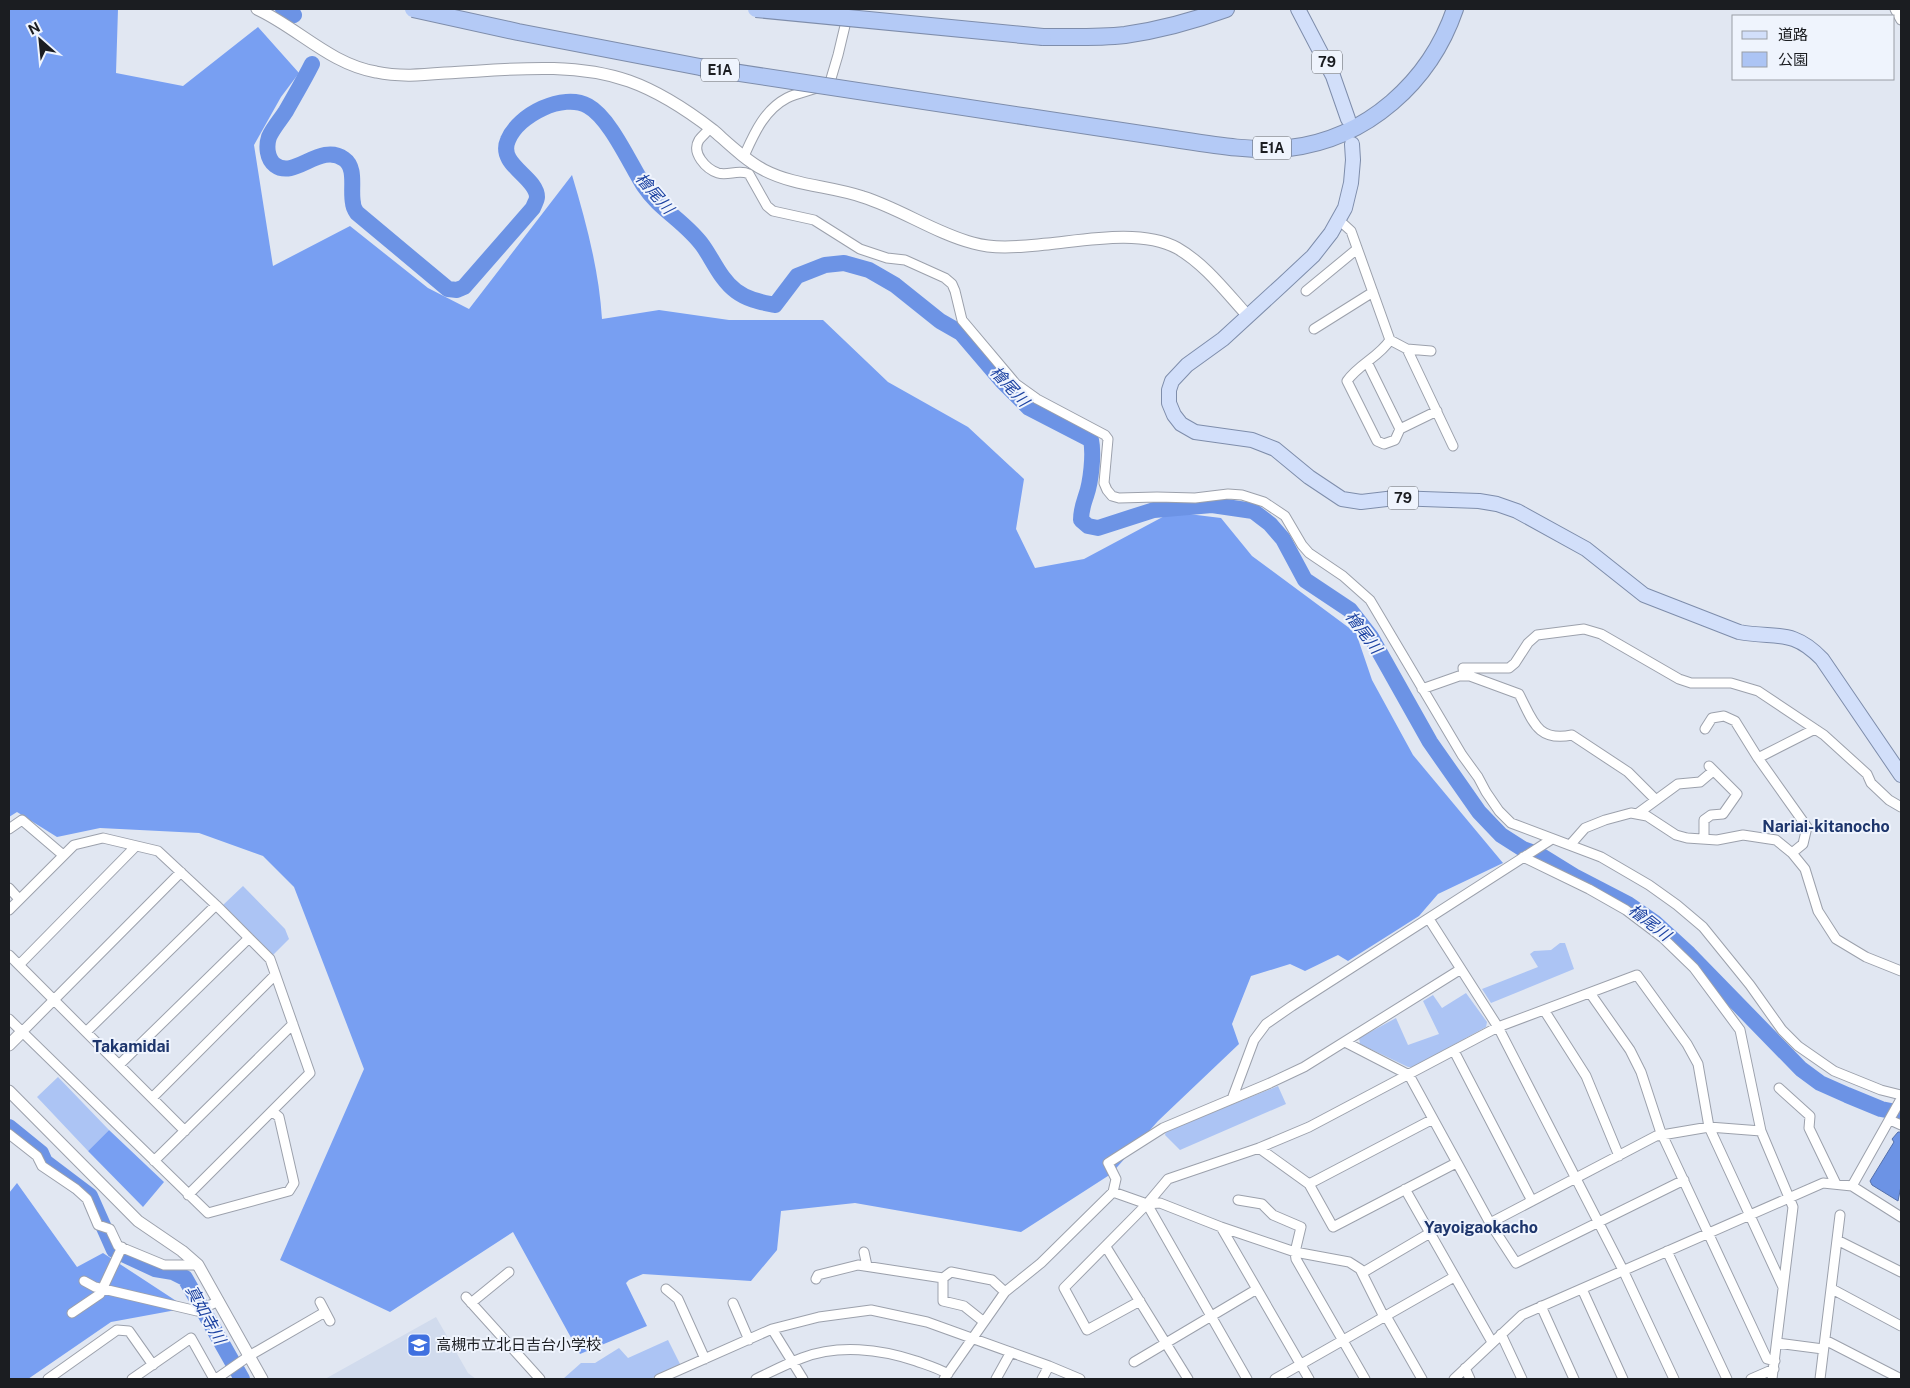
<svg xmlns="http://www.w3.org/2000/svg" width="1910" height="1388" font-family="'Public Sans','Noto Sans JP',sans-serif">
	<rect width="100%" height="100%" fill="#e1e7f2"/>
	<path fill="#d1dbed" d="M436,1317l32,56 8,6h-151z"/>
	<path fill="#acc4f4" d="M243,886l42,43 4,10 -16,16 -50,-50z
		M1560,943h5l9,26 -83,34 -9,-14 56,-22 -8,-13 4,-3 17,-1z
		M1466,993l21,29 -1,5 -73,40h-5l-48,-23 -1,-6 37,-20 12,27 31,-11 -16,-33 10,-6 9,13z
		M58,1077l51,53 -21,21 -51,-54z
		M1278,1086l8,18 -106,46 -15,-15 1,-4z
		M668,1340l13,26 -31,13h-87l18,-16h14l24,-15 9,10z"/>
	<path fill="#789ff2" d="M9,9h109l-2,64 67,13 75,-59 41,46 -18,24 -27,48 19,121 77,-40 78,62 41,21 103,-134c14,47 27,95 30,144l57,-9 70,10h94l65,62 80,45 56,52 -8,50 19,39 49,-9 88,-47 49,6 31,38 104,77 16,47 41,75 90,108 -65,31 -19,22 -71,45 -10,-6 -33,16 -15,-7 -39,12 -19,48 7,20 -81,77 -47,53 -90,58 -166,-29 -74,8 -4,39 -26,31 -108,-7 -14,6 -3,3 21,43 -67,28 -67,-122 -123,80 -110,-52 84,-191 -70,-182 -31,-31 -64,-23 -99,-5 -43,9 -40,-25 -8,5z
		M109,1130l55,52 -21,25 -55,-56z
		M17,1183l60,84 26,-14 84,55 -76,14 -83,57h-19v-186z"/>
	<path fill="#6c93e5" stroke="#5470aa" d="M1898,1132h3v54l-3,15 -26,-16 -2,-4 24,-39 -2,-3z"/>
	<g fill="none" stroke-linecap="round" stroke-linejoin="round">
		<path stroke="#6c93e5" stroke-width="16" d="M283,9l11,6
			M312,64c-8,16 -17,31 -26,47 -5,8 -13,17 -17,26 -3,9 -2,22 6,28 20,15 45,-23 69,-6 13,9 6,30 9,44 0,3 2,7 4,10l91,76 9,1 7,-3 69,-79c1,-3 4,-8 4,-11 0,-20 -40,-32 -29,-57 10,-25 55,-48 80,-34 22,12 42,58 56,80 15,23 43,37 59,60 10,14 18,34 33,45 12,9 25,11 39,14l22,-29 28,-11 19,-2 25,7 26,15 45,36 21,12 41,48 27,27 62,32c3,14 0,42 -5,56 -3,9 -5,14 -5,24l7,6 10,2 56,-18 58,-5 41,6 17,13 13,15 22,41 45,30 21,27 59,105 49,70 22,23 22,14 17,6 34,21 54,28 26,18 35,32 112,115 19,14 27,12 34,14 20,4
			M9,1127l32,26 4,9 45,34 24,54 41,19 18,3 12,6 57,101"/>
		<g stroke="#9ca1ac" stroke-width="11">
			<path id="minor" d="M1895,9l6,11
				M710,128c-3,4 -8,8 -11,12 -8,13 7,29 19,33 10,3 21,-4 31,1l18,32 6,5 41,9 46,29 27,9 18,2 40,18 7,6 3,7 7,29 54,64 21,15 68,36 3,4 -4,44 3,7 5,6 7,2 38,-1 38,1 33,-4 14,1 22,7 21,14 17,29 7,8 34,23 27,24 92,155 16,22 8,15 13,19 12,12 90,34 48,28 28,20 26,22 47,58 32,45 16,16 36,25 47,19 20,5
				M744,156c10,-22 20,-46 43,-58 14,-7 28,-7 43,-16l8,-27 11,-46
				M1339,220l12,11 39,109 17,9 24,2
				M1306,291l51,-42
				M1314,329l59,-37
				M1390,340c-11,17 -31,24 -43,41l30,60 7,3 11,-4 5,-11 37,-18
				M1407,349l46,97
				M1367,362l33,67
				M1464,676l-1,-8h46l6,-5 13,-20 9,-8 47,-6 17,5 78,45 12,4h40l27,8 66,44 43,39 4,9 18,17 12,7
				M1422,689l37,-13h11l49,18c14,27 18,48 53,41l56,37 28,28
				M1705,729l7,-11 12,-2 11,5 23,37 49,69 -4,17 -11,9
				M1758,758l57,-29
				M1637,814l41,-30 22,-2 13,-11
				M9,829l13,-9 41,35
				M1704,839v-19l7,-5 12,-1 14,-20 -28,-28
				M1570,845l15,-17 20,-8 26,-7 16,3 29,19 11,3 30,2 26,-5 33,5 16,13 13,16 13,42 18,28 30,18 35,14
				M1523,857l66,32 37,21 37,28 31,30 46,62 21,101
				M9,888l10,11
				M9,910l65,-65 29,-7 55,13 58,54 54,54 40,114 -122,122
				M1429,919l69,108 125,243 51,109
				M9,955l176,176
				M19,965l117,-119
				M1590,993l40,57 11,22 19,58 107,229 8,2
				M1544,1010l42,66 33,80
				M9,1019l199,194 81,-22 5,-8 -15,-66 -7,-6
				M22,1032l159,-160
				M86,1032l130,-127
				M1345,1042l64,33 81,148 26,40 168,-83
				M1454,1051l78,150
				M119,1065l130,-127
				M1779,1088l31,28 -1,12 27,56
				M152,1098l123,-123
				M1232,1099l22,-59 12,-16 26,-18 260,-167
				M1890,1120l11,5
				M9,1134l28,22 5,10 34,23 11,10 11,26 12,4 8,17 46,19h34
				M1259,1148l50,36 24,43 123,-64
				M154,1161l139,-137
				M1309,1184l124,-65
				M1852,1186l49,-87
				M1405,1189l87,153
				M1113,1192l3,-13 -8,-16 55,-35 107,-45 34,-16 157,-98
				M1238,1200l24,4 11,11 28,12 -6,25 1,7 69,120
				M1147,1204l100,175
				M1490,1223l166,-87 53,-9 52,4 32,76 -21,172
				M1221,1227l88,152
				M1837,1240l64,32
				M1106,1247l82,132
				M1667,1251l60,128
				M864,1252l3,14
				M1362,1273l68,-40
				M943,1278v23l21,5 20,16
				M816,1279l2,-4 40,-10 85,13 8,-6 41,8 13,12
				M84,1281l11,6 102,24 22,-10
				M666,1289l12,10 27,60
				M1582,1289l41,90
				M1832,1289l69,37
				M466,1297l74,82
				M1140,1301l-53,29 -23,-42 83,-84 21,-25 91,-31 50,-21 189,-100 139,-52 50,69 11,20 11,63 74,160
				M320,1302l10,19
				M471,1303l38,-31
				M733,1303l16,37
				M1541,1306l33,73
				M72,1313l28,-19 22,-47
				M1386,1316l36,63
				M772,1329l31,50
				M1501,1334l21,45
				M1825,1340l76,39
				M1777,1343l46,6
				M1134,1362l123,-73
				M1465,1368l5,11
				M48,1379l69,-49 12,1 24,34
				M132,1379l59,-41 23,41
				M216,1379l33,-23 76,-44
				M659,1379l113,-50 47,-12 52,-7 56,12 122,44 31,13
				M756,1379c15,-7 30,-15 46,-21 36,-14 78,-9 114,3 11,4 22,7 32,13
				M944,1379l61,-87 36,-29 72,-71 34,12 13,-1 61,24 74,25 54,10 11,7 24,48
				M996,1379l15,-27
				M1042,1379l7,-13
				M1275,1379l179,-102
				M1454,1379l68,-64 301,-132 29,3 49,31
				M1751,1379l23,-10
				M1820,1379l20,-164"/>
		</g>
		<g stroke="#9ca1ac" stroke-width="13">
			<path id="tertiary" d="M257,9c41,19 73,55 119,63 23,5 46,3 70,1 60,-3 125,-12 183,8 31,11 58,29 84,49 16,14 32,30 51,40 31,16 67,16 99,27 38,12 72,36 110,46 24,7 51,3 75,1 38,-4 94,-15 129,4 28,16 49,44 70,67
				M9,1045l13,-13
				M9,1091l129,130 44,30 16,14 64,114"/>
		</g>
		<g stroke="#7e8dab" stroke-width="16">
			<path id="primary" d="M1298,9l35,67 15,43
				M1352,144l1,16 -2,23 -6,25 -14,25 -18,23 -30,28 -60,55 -36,26 -15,16 -3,9v13l5,12 7,9 14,8 57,8 23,9 34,28 33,22 19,3 34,-4 84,3 18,3 20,7 69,38 58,46 95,37c38,7 53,-4 83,27l79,116"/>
		</g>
		<g stroke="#7e8dab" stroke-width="18">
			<path id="motorway" d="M1043,37c27,0 55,1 82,-2 35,-5 68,-14 101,-26
				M1029,117c47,7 93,14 139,21 40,6 81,14 121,10 78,-9 141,-66 166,-139"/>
		</g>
		<use href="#minor" stroke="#fff" stroke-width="9"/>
		<use href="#tertiary" stroke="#fff" stroke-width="11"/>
		<use href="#primary" stroke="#d2dffa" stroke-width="14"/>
		<use href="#motorway" stroke="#b4caf6" stroke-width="16"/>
		<g stroke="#7e8dab" stroke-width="18" stroke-linecap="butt">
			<path id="motorway-bridge" d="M413,9l105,23 182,35 329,50
				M756,9l287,28"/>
		</g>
		<use href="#motorway-bridge" stroke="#b4caf6" stroke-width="16"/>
	</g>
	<defs>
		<g id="school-square" transform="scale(1.25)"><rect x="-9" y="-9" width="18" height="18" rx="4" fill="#3f70e0" stroke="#eff4fd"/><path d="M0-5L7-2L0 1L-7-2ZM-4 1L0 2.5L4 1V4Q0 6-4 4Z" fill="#fff"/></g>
	</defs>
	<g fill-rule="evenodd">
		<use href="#school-square" x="419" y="1345"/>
	</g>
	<g text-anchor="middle" stroke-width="4" stroke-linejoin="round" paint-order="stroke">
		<g fill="#eff4fd" stroke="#5b5e63" stroke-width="1">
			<rect x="1312" y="50.5" width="30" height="23" rx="4"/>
			<rect x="701" y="58.5" width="38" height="23" rx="4"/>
			<rect x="1253" y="136.5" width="38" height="23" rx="4"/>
			<rect x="1388" y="486.5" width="30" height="23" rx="4"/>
		</g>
		<g font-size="14" font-weight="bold" fill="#1b1d21">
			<text x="1327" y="67">79</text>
			<text x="720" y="75">E1A</text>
			<text x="1272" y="153">E1A</text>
			<text x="1403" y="503">79</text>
		</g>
		<g font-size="15" fill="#1b1d21" stroke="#eff4fd" text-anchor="start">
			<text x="436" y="1350">高槻市立北日吉台小学校</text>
		</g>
		<g font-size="16" font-style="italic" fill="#1d43a2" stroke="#eff4fd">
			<text transform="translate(655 193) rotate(49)" y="6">檜尾川</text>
			<text transform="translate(1010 386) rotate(47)" y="6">檜尾川</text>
			<text transform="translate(1364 632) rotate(53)" y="6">檜尾川</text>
			<text transform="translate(1650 922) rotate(38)" y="6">檜尾川</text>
			<text transform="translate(206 1314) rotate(61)" y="6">真如寺川</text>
		</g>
		<g font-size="16" font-weight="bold" fill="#1d356c" stroke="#eff4fd">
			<text x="1826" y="832">Nariai-kitanocho</text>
			<text x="131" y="1052">Takamidai</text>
			<text x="1481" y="1233">Yayoigaokacho</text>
		</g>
	</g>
	<rect width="1910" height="1388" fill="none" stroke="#1b1d21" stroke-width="20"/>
	<rect x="1732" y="15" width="162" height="65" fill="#eff4fd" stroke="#9a9ea5"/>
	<rect x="1742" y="31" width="25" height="8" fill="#d2dffa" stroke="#9a9ea5"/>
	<text x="1778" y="40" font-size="15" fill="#1b1d21">道路</text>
	<rect x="1742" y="52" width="25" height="15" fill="#acc4f4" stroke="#9a9ea5"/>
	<text x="1778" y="65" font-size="15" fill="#1b1d21">公園</text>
	<g transform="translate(40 40) rotate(333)" stroke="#eff4fd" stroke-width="4" paint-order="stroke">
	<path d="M0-4L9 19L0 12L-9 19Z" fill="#1b1d21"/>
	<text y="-8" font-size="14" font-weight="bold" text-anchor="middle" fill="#1b1d21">N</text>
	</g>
</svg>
